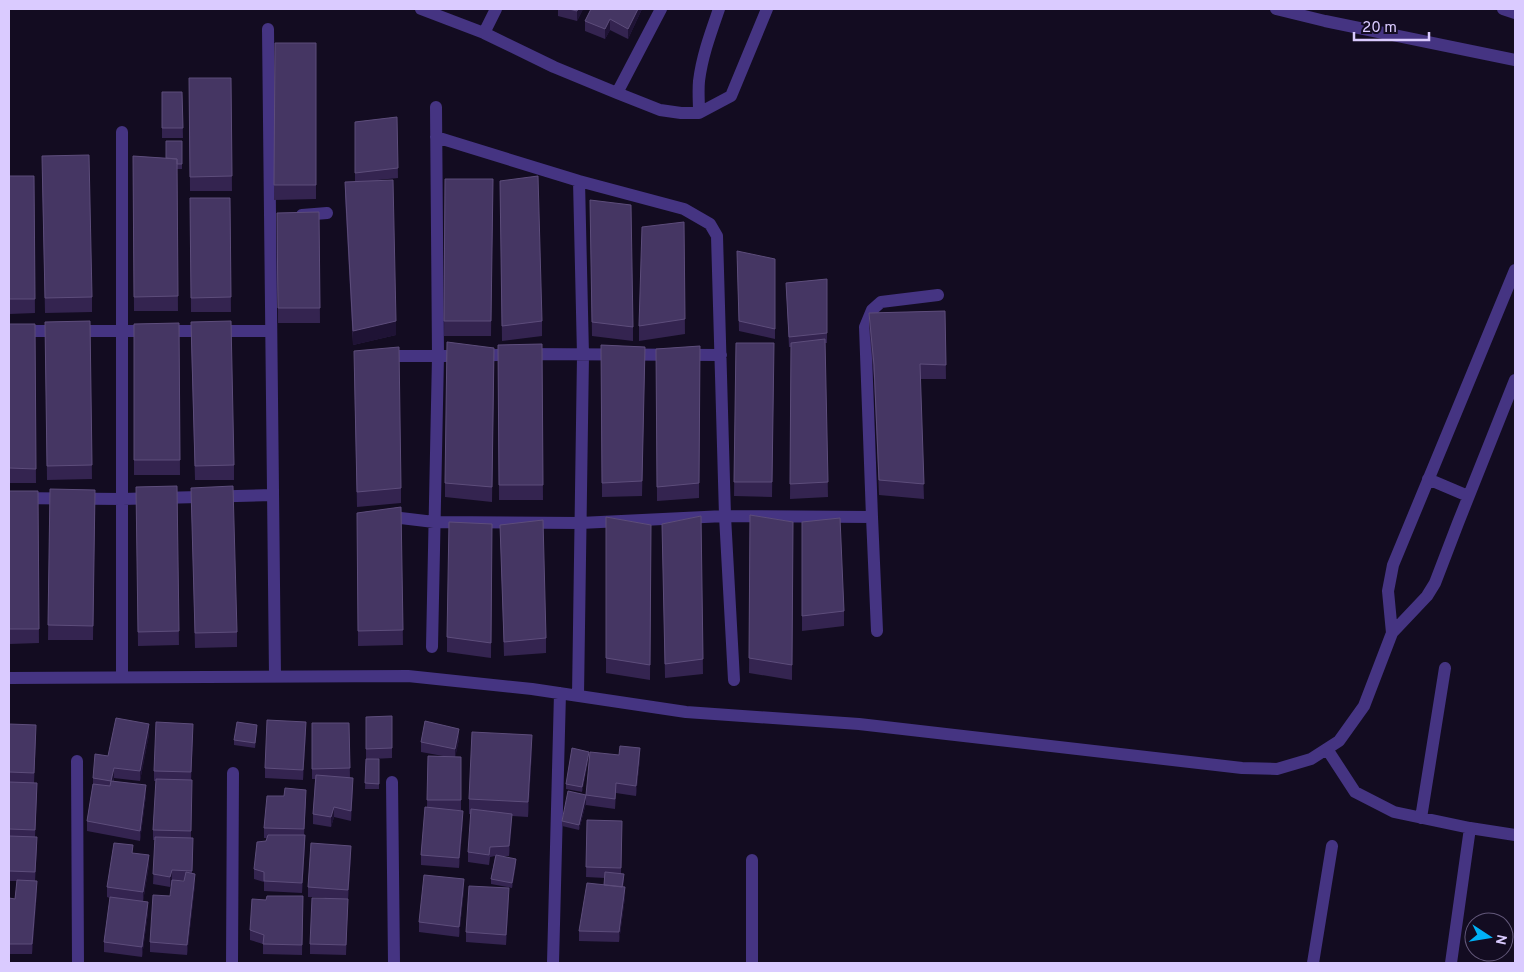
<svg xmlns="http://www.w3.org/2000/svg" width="1524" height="972" font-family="Overpass,sans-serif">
	<rect width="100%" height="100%" fill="#130c21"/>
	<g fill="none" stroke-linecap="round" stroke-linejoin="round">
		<path stroke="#453482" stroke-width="12" d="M421,9l63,24 70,34 63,26 43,17 21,3h18l32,-17 36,-87
			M1276,9l49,12 190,39
			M1503,9l12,4
			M268,29l7,647
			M484,33l12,-24
			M617,93l44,-84
			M699,113c0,-11 -1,-22 0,-32 3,-25 12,-49 20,-72
			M122,132v545
			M436,137l143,44 105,28 26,15 7,12 8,280 9,164
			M302,215l25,-2
			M9,331h262
			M383,356h63
			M478,356l39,-2 204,1
			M1428,479l40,17
			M9,498l113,1 151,-4
			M384,516l50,6 146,1 145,-7 147,1 5,114
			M872,517l-7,-190 7,-17 9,-8 57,-7
			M1392,633l-4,-42 5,-26 122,-295
			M432,647l6,-291 -2,-249
			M9,678l399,-2 124,13 154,23 173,12 383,44 35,1 34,-10 28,-18 25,-35 28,-73 35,-37 8,-13 23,-60 57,-143
			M578,696l5,-341 -4,-174
			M1327,749l28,43 39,20 76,16 45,7
			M77,761l1,202
			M392,782l2,181
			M1421,818l24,-150
			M752,860v103
			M232,963l1,-190
			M553,963l7,-270
			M1313,963l19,-117
			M1451,963l19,-135"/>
	</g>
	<path fill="#342450" d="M558,9h25l-6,12 -19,-5z
		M591,9h51l-14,30 -18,-9 -5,9 -20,-8v-10z
		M275,43h41v156l-42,1z
		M189,78h42l1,113h-42z
		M162,92h20l1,46h-21z
		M397,117l1,61 -20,2 18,155 -43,10 -8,-148v-15h10v-60z
		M182,141v28h-5l1,142h-44l-1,-155 33,2z
		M42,171l50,126v15l-47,1z
		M9,176h25l1,137 -26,1z
		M445,179h48l-2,157h-47z
		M500,181l42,140v15l-40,5z
		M190,198h40l1,114h-40z
		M590,200l43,127v14l-41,-5z
		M319,212l1,111h-42l-1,-110z
		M684,222l1,112 -46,7v-15z
		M775,259v80l-36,-8 -2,-70z
		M827,279v64h-2l3,154 -38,2 1,-152h-2l-3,-64z
		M945,311l1,68h-26l4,120 -45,-4 -5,-115 -5,-53v-14z
		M90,321l2,158 -45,1 -2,-158z
		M179,323l1,152h-46v-151z
		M9,324h26l1,159h-27z
		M191,337l43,128v15h-39z
		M736,343h38l-2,154 -38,-1z
		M542,344l1,156h-44l-1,-155z
		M601,345l44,2 -3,149 -40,1z
		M700,346l-1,152 -42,3 -1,-152z
		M494,363l-2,139 -47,-5v-14z
		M354,366l47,122v15l-44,4z
		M177,486l2,159 -41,1 -2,-159z
		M191,488l46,144v15l-42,1z
		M50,489l45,1 -2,150h-45z
		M9,491h29l1,152 -30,1z
		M401,507l2,138 -45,1 -1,-133z
		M750,515l43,7 -1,158 -43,-7z
		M701,516l2,158 -38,4 -3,-154z
		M606,517l45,8 -1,155 -44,-7z
		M802,522l42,89v15l-42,5z
		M492,524l-1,134 -44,-6v-15z
		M500,525l46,113v15l-42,3z
		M392,716v42l-19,1h6v30h-14l1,-30v-42z
		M312,723h37l1,55 3,10 -2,33 -17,-4 -3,10 -18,-3v-10l2,-35h-3z
		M9,724l27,11 -2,48 3,10 -2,44 2,10 -2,34 2,10 -5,63h-23v-56l6,1 2,-18h-8z
		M257,730l-2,18 -21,-3v-5z
		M306,732l-3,48 -38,-2v-10z
		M149,734l-9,47 -26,-3v3l32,14 -6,46 -53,-10v-10l6,-36v-7l15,-22z
		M193,735l-2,45v58l2,10 -1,25 3,11 -8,71 -37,-3v-10l20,-46 14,-16h-12l-2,7 -17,-3 2,-44h-2v-10l3,-49h-2v-10z
		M459,739l-4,18h6v53h-7l9,11 -4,47 -38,-3v-10l6,-48 1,-51h15l-22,-4v-10z
		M532,750l-4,67 -16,-1 -3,40h-8l15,8 -4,24 -21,-4v-5l4,-23 -5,1 -1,8 -21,-3v-10l3,-38h-2v-15z
		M589,757l-7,35 -16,-3v-5z
		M640,758l-4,38 -20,-3 -1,16 -29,-4v-2l-7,27 -17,-4v-5l24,-26z
		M306,800l-2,35 1,10 -3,48 -38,-2v-9l-10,-3v-10l13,-31h-3v-10z
		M587,820l35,1 -1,53 3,5 -1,8 2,10 -6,45 -40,-1v-10l25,-46 1,-7 -19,-1z
		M133,853l16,12 -6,36 5,11 -6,45 -38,-5v-10l6,-44 -3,-1v-10z
		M351,856l-3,44 -2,55 -36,-1v-10l15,-46 -17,-1v-10z
		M464,889l-5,48 -40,-5v-10z
		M303,896l-1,59 -39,-1v-10l-13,-4v-10l16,-30z
		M509,898l-3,47 -40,-3v-10z"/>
	<path fill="#1f1335" d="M578,9h5l-6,12v-10z
		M638,9h4l-14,30v-10z
		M610,19v11l-5,9v-10z
		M396,321v14l-43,10v-14z
		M306,722v10l-3,48v-10z
		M149,724v10l-9,47v-10z
		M193,724v11l-2,47v-10z
		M459,729v10l-4,20v-10z
		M532,735v15l-4,67v-15z
		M640,748v10l-4,38v-10z
		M589,752v5l-7,35v-5z
		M114,768v10l-3,13v-10z
		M353,778v10l-2,33v-10z
		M146,785v10l-6,46v-10z
		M586,798v5l-7,27v-5z
		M334,807v10l-3,10v-10z
		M463,811v10l-4,47v-10z
		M512,814v10l-3,32v-10z
		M305,835v10l-3,48v-10z
		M351,846v10l-3,44v-10z
		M149,855v10l-6,37v-10z
		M516,859v5l-4,24v-5z
		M172,870v10l-2,7v-10z
		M195,874v10l-8,71v-10z
		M464,879v10l-5,48v-10z
		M37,881v10l-5,63v-10z
		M625,887v10l-6,45v-10z
		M509,888v10l-3,47v-10z
		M148,902v10l-6,45v-10z"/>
	<path fill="#453663" stroke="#5d4d7b" d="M569,9h9l-1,2z
		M591,9h47l-10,20 -18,-10 -5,10 -20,-8z
		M275,43h41v142h-42z
		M189,78h42l1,98 -42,1z
		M162,92h20l1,36h-21z
		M397,117l1,51 -43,5v-51z
		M166,141h16v23h-5v-5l-11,-1z
		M89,155l3,142 -47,1 -3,-142z
		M133,156l44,3 1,137 -44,1z
		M9,176h25l1,123h-26z
		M538,176l4,145 -40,5 -2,-145z
		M445,179h48l-2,142h-47z
		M393,180l3,141 -43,10 -8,-149z
		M190,198h40l1,99 -40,1z
		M590,200l41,5 2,122 -41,-5z
		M319,212l1,96h-42l-1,-95z
		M684,222l1,97 -46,7 3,-99z
		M737,251l38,8v70l-36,-8z
		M827,279v54l-38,4 -3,-54z
		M945,311l1,54 -26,-1 4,120 -45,-4 -5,-115 -5,-52z
		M90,321l2,144 -45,1 -2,-144z
		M231,321l3,144 -39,1 -4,-144z
		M179,323l1,137h-46v-136z
		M9,324h26l1,145 -27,-1z
		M825,339l3,143 -38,2 1,-141z
		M447,342l47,6 -2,139 -47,-4z
		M736,343h38l-2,139h-38z
		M542,344l1,141h-44l-1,-140z
		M601,345l44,2 -3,134 -40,2z
		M700,346l-1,137 -42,4 -1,-138z
		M399,347l2,141 -44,4 -3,-141z
		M177,486l2,145 -41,1 -2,-145z
		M233,486l4,146 -42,1 -4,-145z
		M50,489l45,1 -2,136 -45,-1z
		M9,491h29l1,138h-30z
		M401,507l2,123 -45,1 -1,-118z
		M750,515l43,7 -1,143 -43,-7z
		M701,516l2,143 -38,5 -3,-140z
		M606,517l45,8 -1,140 -44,-7z
		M840,518l4,93 -42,5v-94z
		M543,520l3,118 -42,4 -4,-117z
		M449,522l43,2 -1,119 -44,-6z
		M392,716v32l-26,1v-32z
		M116,718l33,6 -9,47 -26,-3 -3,13 -18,-3 2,-24 13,2z
		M267,720l39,2 -3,48 -38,-2z
		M425,721l34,8 -4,20 -34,-7z
		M156,722l37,2 -2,48 -37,-1z
		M237,722l20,3 -2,18 -21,-3z
		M312,723h37l1,45 -38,1z
		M9,724l27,1 -2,48 -25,-1z
		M472,732l60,3 -4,67 -59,-3z
		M620,746l20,2 -4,38 -20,-3 -1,16 -29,-4 4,-43 29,3z
		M572,748l17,4 -7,35 -16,-3z
		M428,756l33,1v43h-34z
		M366,759h13v25l-14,-1z
		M316,775l37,3 -2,33 -17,-4 -3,10 -18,-3z
		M156,779l36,1 -1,51 -38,-1z
		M111,781l35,4 -6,46 -53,-10 6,-37 17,2z
		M9,782l28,1 -2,47 -26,-1z
		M285,788l21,2 -2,39 -40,-1 3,-32h17z
		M568,791l18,4 -7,30 -17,-4z
		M425,807l38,4 -4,47 -38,-3z
		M471,809l41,5 -3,32 -19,1 -1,8 -21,-3z
		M587,820l35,1 -1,47 -35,-1z
		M268,835h37l-3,48 -38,-2v-9l-10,-3 3,-27 9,-1z
		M9,836l28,1 -2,35 -26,-1z
		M155,837l38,1 -1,33 -20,-1 -2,7 -17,-3z
		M114,843l19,2 -1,8 17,2 -6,37 -36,-5z
		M311,843l40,3 -3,44 -40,-3z
		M496,855l20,4 -4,24 -21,-4z
		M186,872l9,2 -8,71 -37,-3 3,-47 17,1 2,-16 12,1z
		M605,872l19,2 -2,13 -18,-2z
		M424,875l40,4 -5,48 -40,-5z
		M17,880l20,1 -5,63h-23v-46l6,1z
		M587,883l38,4 -6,45 -40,-1z
		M469,886l40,2 -3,47 -40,-3z
		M267,896h36l-1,49 -39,-1 1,-9 -14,-5 2,-31 14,1z
		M110,897l38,5 -6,45 -38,-5z
		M312,898l36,1 -2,46 -36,-1z"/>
	<rect width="1524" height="972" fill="none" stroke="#dacbff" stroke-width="20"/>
	<g transform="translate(1489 937) rotate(102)"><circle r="24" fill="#130c21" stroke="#63587a"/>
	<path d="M0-4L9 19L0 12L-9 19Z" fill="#00b2f6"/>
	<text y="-8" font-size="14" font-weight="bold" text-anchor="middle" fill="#dacbff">N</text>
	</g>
	<path d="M1354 32v8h75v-8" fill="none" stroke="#dacbff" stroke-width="2.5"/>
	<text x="1362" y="32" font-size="15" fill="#dacbff" stroke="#130c21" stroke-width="4" paint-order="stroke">20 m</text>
</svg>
